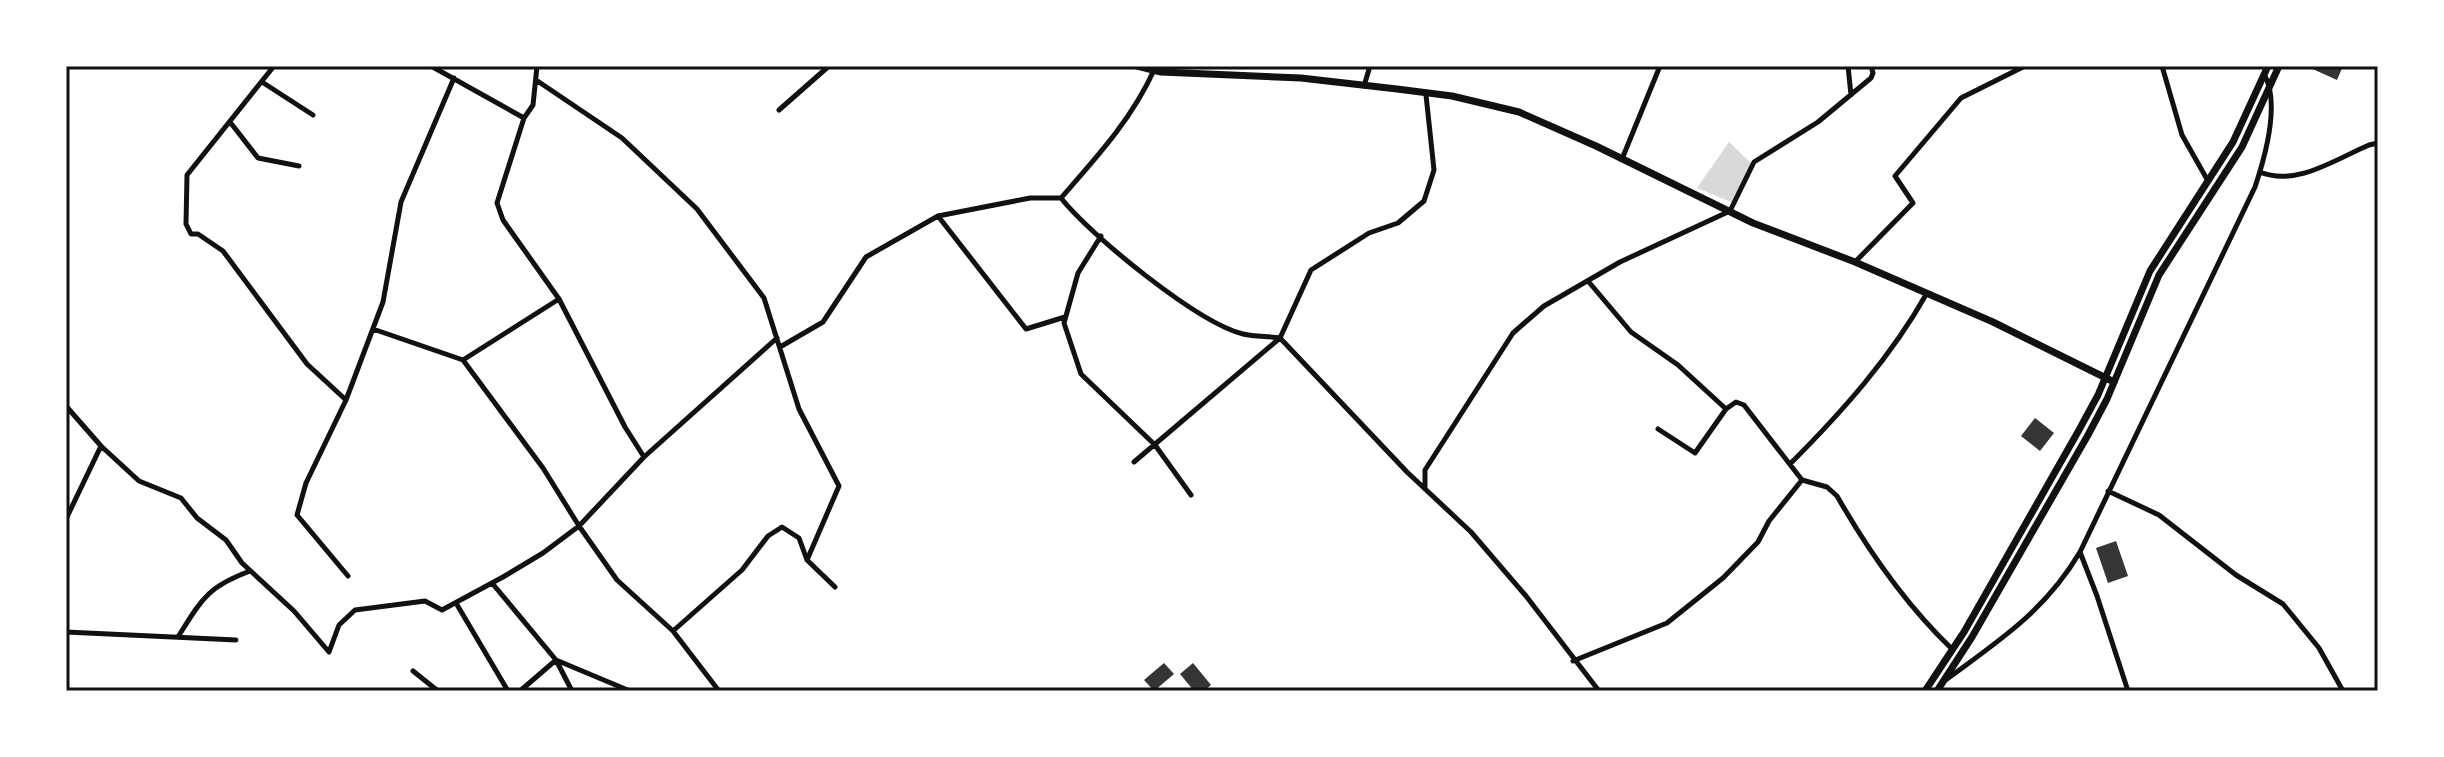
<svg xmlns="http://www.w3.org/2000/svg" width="2444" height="757" font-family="'Sofia Sans Condensed',sans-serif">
	<rect width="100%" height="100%" fill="#fff"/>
	<path fill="#d9d9d9" d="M1729,142l24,23 -17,39 -39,-16z"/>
	<path fill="#353535" d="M2306,66h37l-6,14z
		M2035,418l19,15 -14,18 -19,-15z
		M2116,541l12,35 -20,7 -12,-35z
		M1164,663l10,11 -20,17 -10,-11z
		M1193,663l18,22 -7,6h-10l-14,-17z"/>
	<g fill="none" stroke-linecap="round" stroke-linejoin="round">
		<path stroke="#111" stroke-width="5" d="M274,66l-87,109 -1,49 5,10h7l25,17 84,113 39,36
			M431,66l93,52 9,-13 4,-39
			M1848,66l3,29
			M2162,66l20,69 26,46
			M536,80l86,58 75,71 67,89 35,111 40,77 -32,74
			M262,82l51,33
			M1364,86l6,-20
			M779,110l50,-44
			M524,118l-27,85 6,17 56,79 66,128 19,30
			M230,122l28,36 41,8
			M1622,159l38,-93
			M2260,172c36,15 76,-13 109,-27l9,-2
			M1061,198c35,-40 71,-79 93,-128
			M938,216l88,113 39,-12
			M1101,236l-23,37 -14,50 17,51 74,71 36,50
			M1855,262l58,-59 -18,-27 66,-78 64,-32
			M1588,281l43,51 47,33 48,44
			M559,299l-96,61 80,108 36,58 38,54 56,51 46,60
			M373,329l90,31
			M780,347l43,-25 43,-65 72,-41 92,-18h31c30,38 137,125 182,136 12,3 25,2 37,4l31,-68 58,-37 29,-10 26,-22 10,-31 -8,-75
			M66,406l35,40 38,35 42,17 16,20 29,22 16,23 52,48 35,41 10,-27 16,-15 70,-9 17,9 61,-33 40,-24 36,-27 65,-69 133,-119
			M1658,429l37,24 31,-44 10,-7 8,3 58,75 25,7 10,9c32,56 69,109 115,153
			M1134,462l146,-124 127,134 64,60 55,64 73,95
			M1790,464c52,-52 101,-107 137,-171
			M1425,489v-19l88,-137 31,-27 76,-44 110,-51 24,-49 64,-40 53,-44 2,-5 -2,-7
			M2108,491l51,24 77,60 47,29 36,44 24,43
			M66,519l35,-73
			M2080,552l17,44 31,95
			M348,576l-51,-61 9,-32 40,-83 37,-98 18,-100 53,-124
			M492,583l64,77 74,31
			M456,603l52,88
			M673,631l69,-61 26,-34 14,-9 17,11 8,22 28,27
			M66,632l170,8
			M178,637c24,-38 29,-50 72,-66
			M1573,661l94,-38 56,-45 35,-36 11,-21 33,-41
			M413,671l25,20
			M1947,679c53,-39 98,-68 133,-127l175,-365c10,-30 26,-84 9,-113
			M520,691l36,-31 16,31"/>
		<path stroke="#111" stroke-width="7" d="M1137,66l24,6 140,6 96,11 55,7 67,16 77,34 157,77 102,39 138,60 121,60"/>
		<path stroke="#111" stroke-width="7" d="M1925,691l39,-59 115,-202 19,-35 52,-124 83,-129 35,-76
			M1937,691l35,-54 116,-202 19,-36 52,-124 83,-128 37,-81"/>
	</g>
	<rect width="2444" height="757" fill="none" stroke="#ffffff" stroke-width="136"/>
	<rect x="68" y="68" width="2308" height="621" fill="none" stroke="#111" stroke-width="3"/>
</svg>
